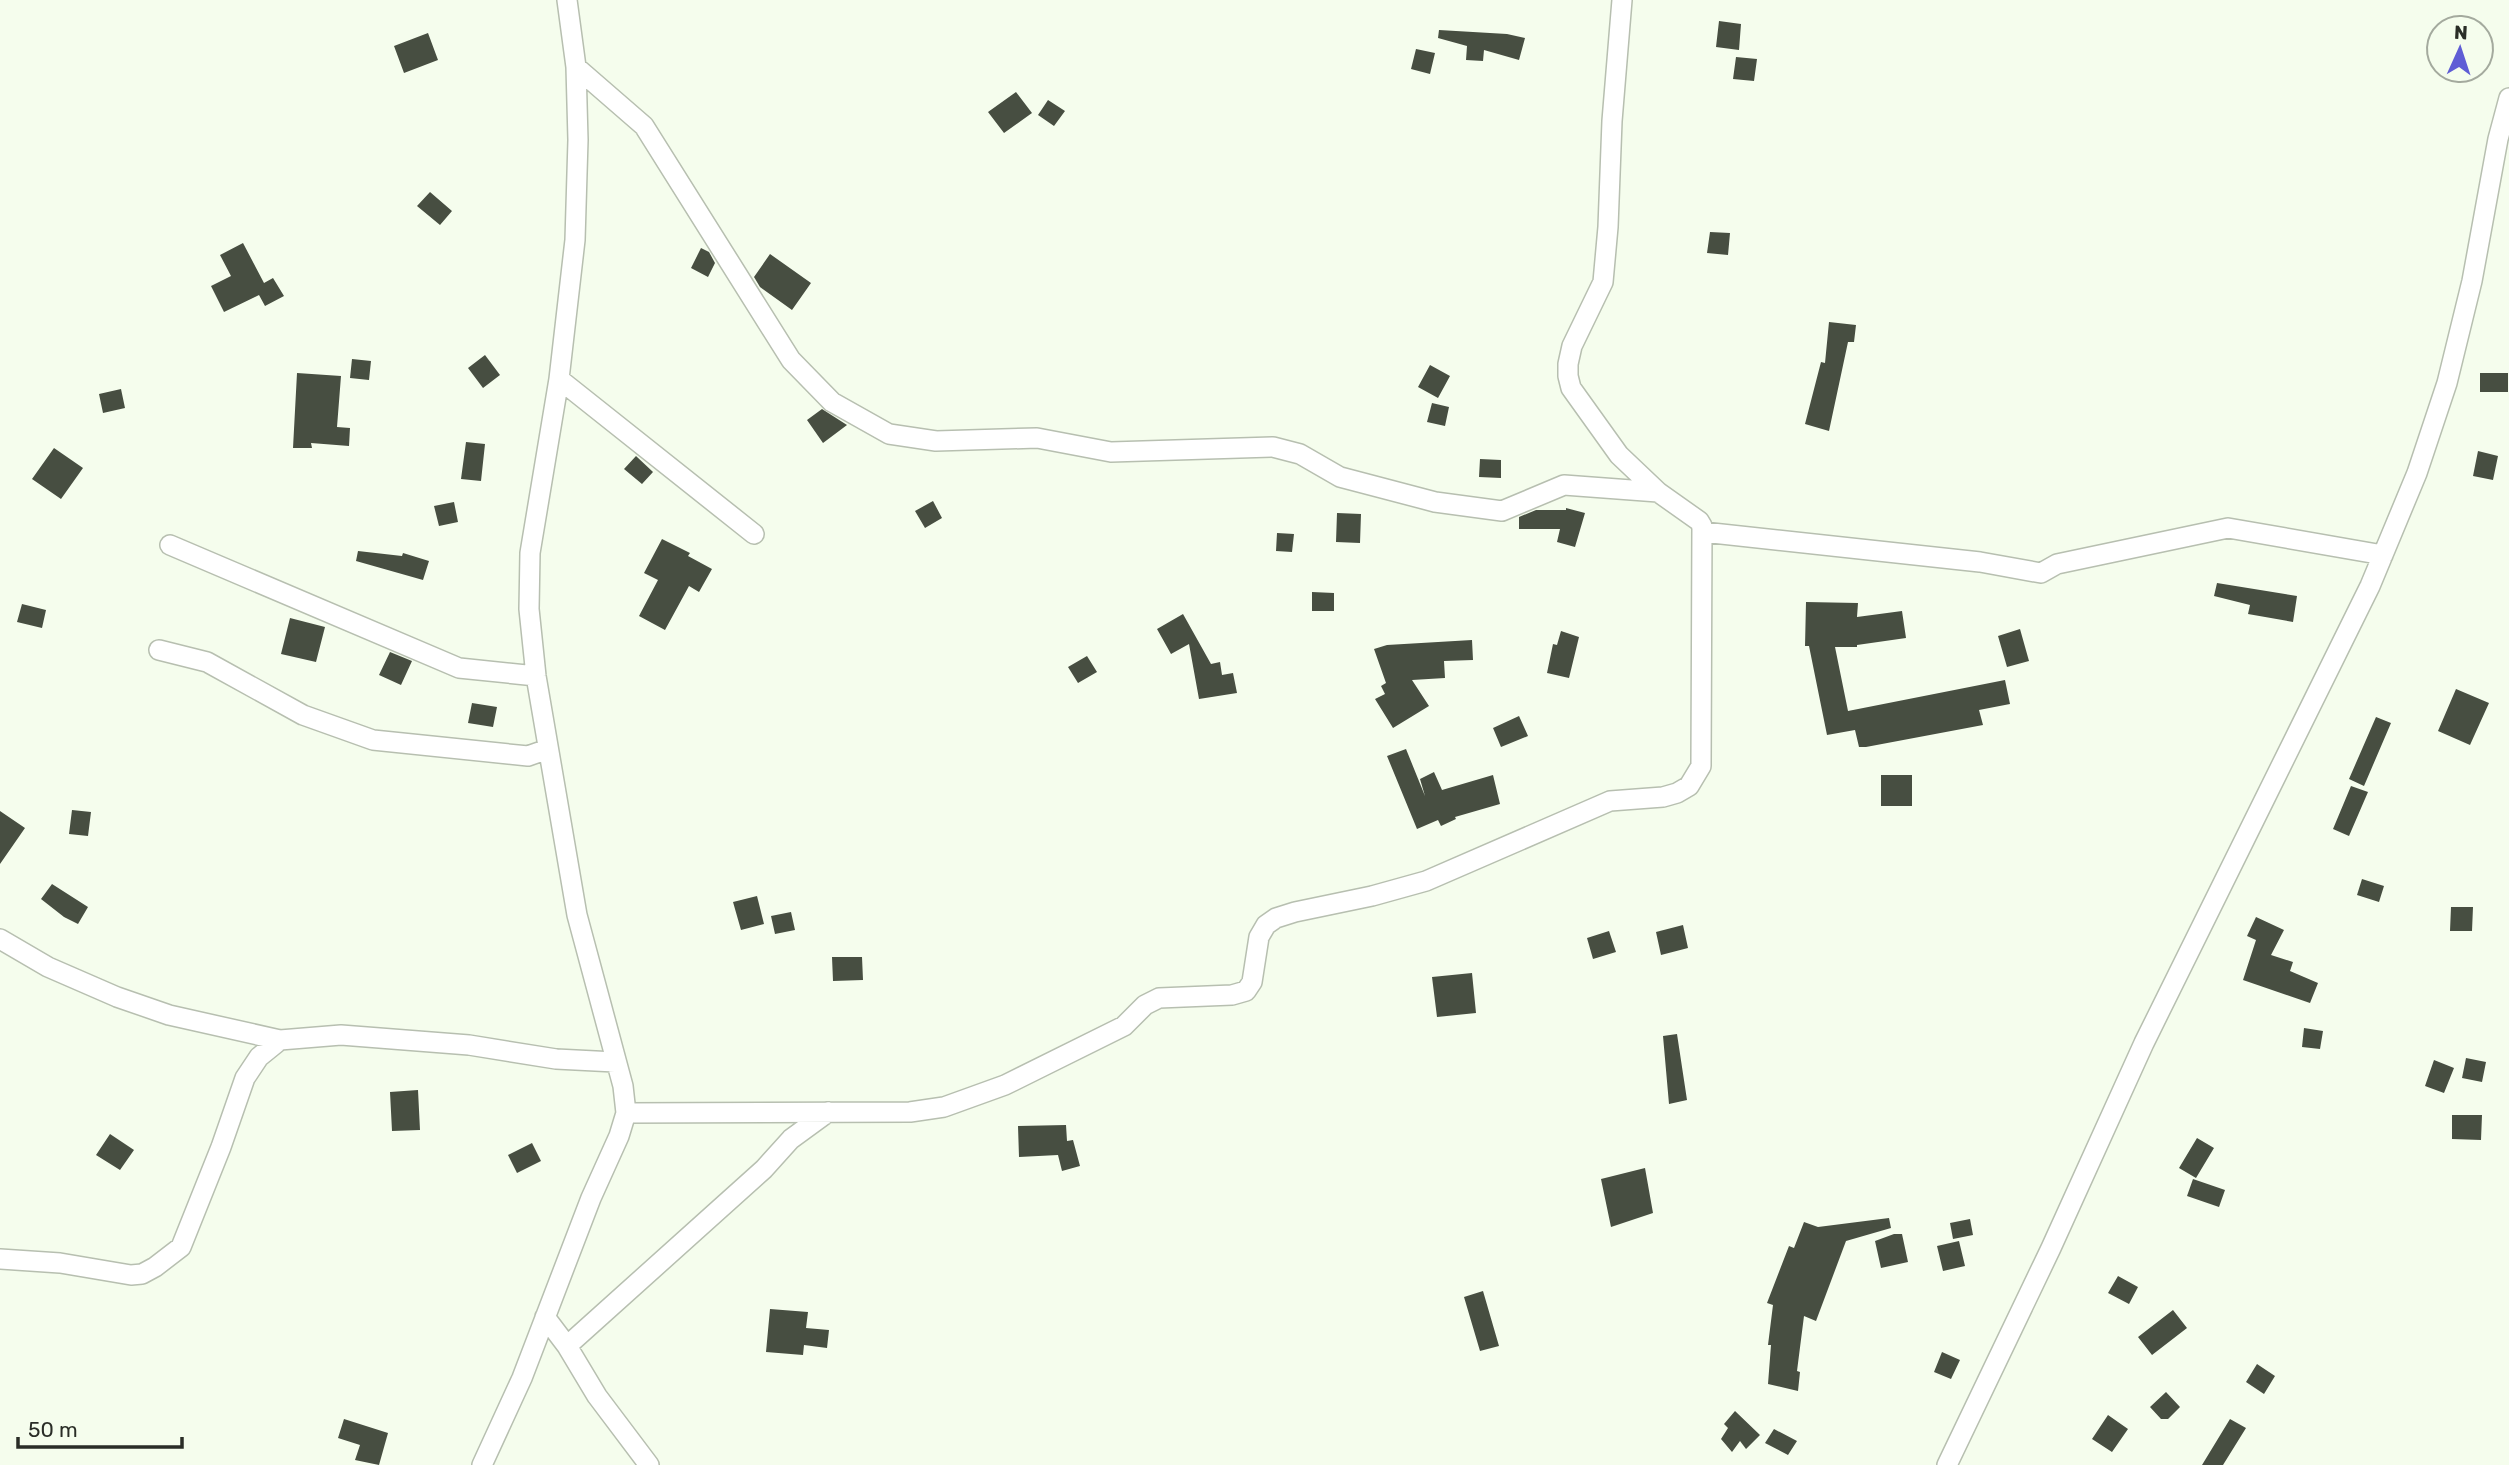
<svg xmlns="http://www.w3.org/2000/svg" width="2509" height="1465" font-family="Rubik,sans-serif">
	<rect width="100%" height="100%" fill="#f5fded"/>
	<path fill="#474e41" d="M1719,21l22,3 -2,26 -23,-3z
		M1439,30l68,4 18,4 -6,22 -35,-10 -1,11 -17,-1 1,-14 -29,-8z
		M428,33l10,27 -34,13 -10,-27z
		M1416,49l19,4 -5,21 -19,-5z
		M1736,57l21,2 -3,22 -21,-2z
		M1016,92l16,21 -28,20 -16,-21z
		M1048,100l17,11 -11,15 -16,-11z
		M430,192l22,19 -12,14 -23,-19z
		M1710,232l20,1 -2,22 -21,-2z
		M243,243l21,40 9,-5 11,18 -19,10 -6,-11 -35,17 -13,-26 20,-10 -11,-21z
		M701,248l8,4 6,11 -7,14 -17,-9z
		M770,254l41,29 -19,27 -32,-23 -6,-10z
		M1829,322l27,3 -2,17h-6l-19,89 -24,-7 16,-62 4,1z
		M485,355l15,20 -17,13 -15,-20z
		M352,359l19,2 -2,19 -19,-2z
		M1430,365l20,11 -12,22 -20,-11z
		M297,373l44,3 -4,51 13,1 -1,18 -38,-3 1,5h-19z
		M2480,373h28v19h-28z
		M121,389l4,19 -22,5 -4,-19z
		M1432,403l17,4 -4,19 -18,-4z
		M822,409l25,16 -24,18 -16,-23z
		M466,442l19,2 -4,37 -20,-2z
		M54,448l29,20 -22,31 -29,-20z
		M2478,451l20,5 -5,24 -20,-4z
		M636,456l17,16 -11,12 -18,-15z
		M1480,459l21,1v18l-22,-1z
		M933,501l9,17 -17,10 -10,-17z
		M454,502l4,20 -19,4 -5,-20z
		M1566,508l19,5 -10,34 -18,-5 3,-13h-41v-12l17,-7h30z
		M1337,513l24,1 -1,29 -24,-1z
		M1277,533l17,1 -2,18 -16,-1z
		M662,539l28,14 -2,3 24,13 -13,23 -10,-6 -24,44 -26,-14 19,-36 -14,-7z
		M358,551l44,5 1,-3 26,8 -6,19 -67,-19z
		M2217,583l80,13 -4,26 -45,-8 2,-9 -36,-9z
		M1312,592l22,1v18h-22z
		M1806,602l52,1 -1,14 45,-6 4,27 -49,7v2h-22l13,64 157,-31 5,24 -31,6 4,15 -117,22h-7l-4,-17 -28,5 -18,-89h-4z
		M22,604l24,6 -4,18 -25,-6z
		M1183,614l28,50 9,-2 2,13 11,-2 4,20 -38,6 -10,-55 -18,10 -14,-25z
		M290,618l35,9 -9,35 -35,-8z
		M2020,629l9,32 -22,6 -9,-31z
		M1561,631l18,6 -10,41 -22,-5 6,-29 4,1z
		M1472,640l1,20 -29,1 1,17 -33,2 17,26 -36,22 -18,-29 10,-5 -4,-8 5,-3 -12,-34 13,-4z
		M390,652l22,9 -11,24 -22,-10z
		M1087,656l10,16 -19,11 -10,-16z
		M2456,689l33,14 -19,42 -32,-14z
		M472,703l25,4 -4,20 -25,-4z
		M1519,716l9,20 -27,11 -8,-19z
		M2376,717l15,6 -27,63 -15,-7z
		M1406,749l19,47 -5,-17 14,-7 8,18 51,-15 7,29 -45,13 1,2 -15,7 -3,-6 -21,9 -30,-73z
		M1881,775h31v31h-31z
		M2351,786l17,6 -19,44 -16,-7z
		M72,810l19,2 -3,24 -19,-2z
		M0,811l25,17 -25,36z
		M2362,879l22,7 -5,16 -22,-7z
		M52,884l36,23 -10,17 -14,-7 -23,-18z
		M757,896l7,28 -23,6 -8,-28z
		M2451,907h22l-1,24h-22z
		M791,912l4,18 -20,4 -4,-18z
		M2256,917l28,13 -13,25 22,7 -3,9 28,12 -8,20 -67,-23 13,-40 -9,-4z
		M1683,925l5,23 -27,7 -5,-23z
		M1609,931l7,21 -23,7 -6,-21z
		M832,957h30l1,23 -30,1z
		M1472,973l4,40 -39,4 -5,-40z
		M2304,1028l19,3 -3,18 -18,-2z
		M1677,1034l10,66 -18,4 -6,-68z
		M2466,1058l20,4 -4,20 -20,-4z
		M2434,1060l20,8 -10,25 -19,-7z
		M418,1090l2,40 -28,1 -2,-39z
		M2452,1115h30l-1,25 -29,-1z
		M1066,1125l1,16 6,-1 7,26 -18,5 -4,-16 -39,2 -1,-31z
		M110,1134l24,16 -14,20 -24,-15z
		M2197,1138l17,10 -18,30 -17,-10z
		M532,1143l9,18 -24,12 -9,-18z
		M1645,1168l8,45 -42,14 -10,-48z
		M2193,1179l32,11 -6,17 -32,-11z
		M1889,1218l2,10 -45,13 -30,80 -12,-5 -7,55 3,1 -2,19 -30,-7 3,-39h-3l5,-40 -6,-2 22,-57 5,2 10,-26 14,5z
		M1970,1219l3,16 -20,4 -3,-16z
		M1894,1234h8l6,28 -27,6 -6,-27z
		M1959,1241l6,25 -22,5 -6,-25z
		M2118,1276l20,11 -9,17 -21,-11z
		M1483,1291l16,55 -19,5 -16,-54z
		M770,1309l38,3 -2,16 23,2 -2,18 -23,-3 -1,10 -37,-3z
		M2173,1310l14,18 -35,27 -14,-18z
		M1942,1352l18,8 -9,19 -17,-7z
		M2257,1364l18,12 -11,18 -18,-12z
		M2166,1392l14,15 -12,12h-7l-11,-12z
		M1735,1411l25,24 -14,14 -6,-8 -8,11 -11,-13 7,-11 -4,-4z
		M2108,1415l20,14 -16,23 -20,-13z
		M344,1419l44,14 -9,32 -24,-5 5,-15 -22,-7z
		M2230,1419l16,9 -23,37h-21z
		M1774,1429l23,12 -9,14 -23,-12z"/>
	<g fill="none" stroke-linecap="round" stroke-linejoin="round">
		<g stroke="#b7bfb0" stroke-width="22">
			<path id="street" d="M576,67l68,59 147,234 41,42 57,32 47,7 101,-3 74,14 162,-5 27,7 40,23 95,25 67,9 62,-26 94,7
				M559,379l195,155
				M1703,532l277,30 61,11 16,-9 171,-36 155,27
				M170,545l289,123 77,8
				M159,650l48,12 96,53 70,25 155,16 20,-7
				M0,939l48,28 69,30 52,18 111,25 61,-5 128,10 87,14 59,3
				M626,1113l284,-1 34,-5 61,-22 119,-59 21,-21 14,-7 73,-3 14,-4 6,-9 7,-45 7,-12 10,-7 19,-6 77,-16 54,-15 184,-80 53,-4 14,-4 12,-7 12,-20 1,-240 -3,-5 -41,-29 -39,-37 -48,-67 -3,-12v-12l4,-18 31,-64 5,-55 4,-106 10,-121
				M0,1259l60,4 71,12 11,-1 13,-7 26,-20 40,-100 24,-69 14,-21 21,-17
				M545,1317l22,29 30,50 52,69
				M567,1346l197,-177 27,-30 37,-27
				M482,1465l40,-87 69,-180 28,-62 7,-23 -3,-27 -46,-171 -41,-239 -7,-67 1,-56 29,-174 16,-139 3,-100 -2,-73 -9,-67
				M1947,1465l104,-217 93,-205 226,-457 47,-113 30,-90 25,-102 26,-142 11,-41"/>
		</g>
		<use href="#street" stroke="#fff" stroke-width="19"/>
	</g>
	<g transform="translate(2460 49) rotate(3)"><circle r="33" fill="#f5fded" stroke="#a4aa9e" stroke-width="2"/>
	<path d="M0-5L12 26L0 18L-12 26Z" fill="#5f5dd5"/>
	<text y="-10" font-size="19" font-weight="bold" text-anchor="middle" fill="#2a2d27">N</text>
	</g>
	<path d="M18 1437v10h164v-10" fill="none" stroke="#2a2d27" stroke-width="3.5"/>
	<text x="28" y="1437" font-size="21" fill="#2a2d27" stroke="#f5fded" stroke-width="5" paint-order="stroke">50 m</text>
</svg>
